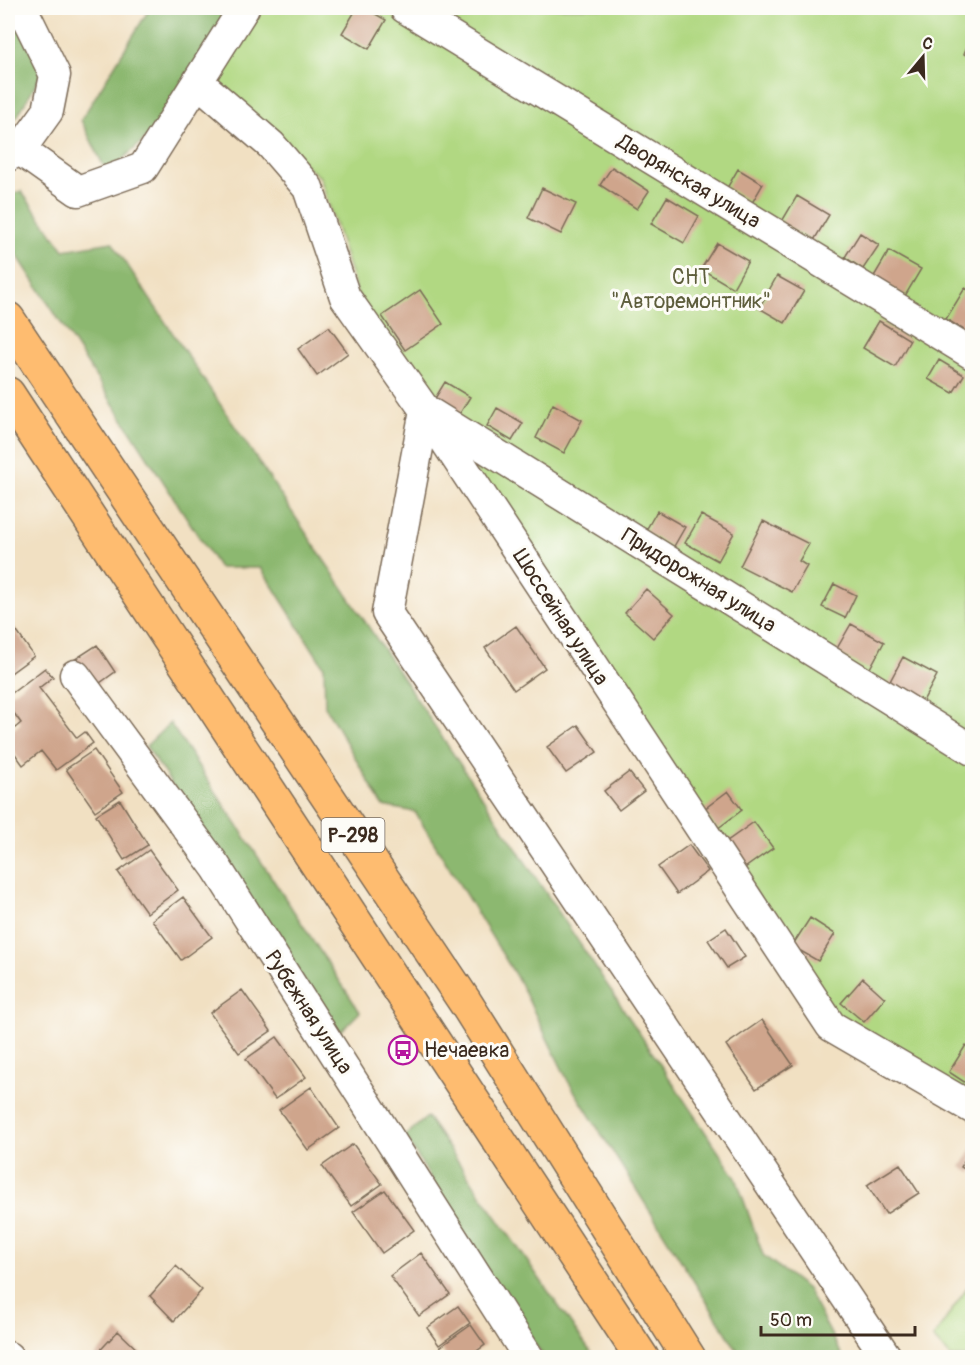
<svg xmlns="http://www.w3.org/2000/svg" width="980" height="1365" font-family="Pangolin,sans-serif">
	<rect width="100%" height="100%" fill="#fdfcf7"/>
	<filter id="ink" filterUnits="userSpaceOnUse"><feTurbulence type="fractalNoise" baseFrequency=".0167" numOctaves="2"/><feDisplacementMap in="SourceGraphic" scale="12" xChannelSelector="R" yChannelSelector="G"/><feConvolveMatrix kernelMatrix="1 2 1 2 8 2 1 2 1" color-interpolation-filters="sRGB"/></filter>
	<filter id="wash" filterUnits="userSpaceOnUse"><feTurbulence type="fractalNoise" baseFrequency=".008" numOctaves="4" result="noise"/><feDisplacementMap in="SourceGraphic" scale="24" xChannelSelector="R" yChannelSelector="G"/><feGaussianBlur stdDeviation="1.35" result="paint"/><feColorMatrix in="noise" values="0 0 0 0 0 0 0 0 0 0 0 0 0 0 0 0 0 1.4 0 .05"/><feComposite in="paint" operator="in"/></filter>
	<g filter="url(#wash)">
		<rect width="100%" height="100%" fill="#f1e0c2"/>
		<path fill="#b1d882" stroke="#768150" stroke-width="1.5" d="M262,8h710v1089l-131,-76 -483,-726 -38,-118 -107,-88z
			M972,1281v76h-21l-18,-19z"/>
		<path fill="#8cb870" stroke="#647147" stroke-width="1.5" d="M8,8l39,56 -30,53 -9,4z
			M150,8h84l-72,116 -55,49 -26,-53z
			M21,191l43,59 48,-8 624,936 27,77 44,34 36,68 -88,1 -16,-5 -171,-272 -49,-100 -104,-169 -32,-6 -58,-100 -1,-39 -63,-99h-42l-211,-327v-46z
			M170,723l190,289 -21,21 -193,-287z
			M427,1117l167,240h-50l-35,-49 -104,-172z"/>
		<g id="blocks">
			<path fill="#cfa58c" d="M357,8h8l21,12 -17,29 -27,-16z
				M972,34v24l-8,-4z
				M612,167l37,24 -12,18 -37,-24z
				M738,169l25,15 -11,19 -25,-15z
				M542,188l34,16 -15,30 -33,-16z
				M797,196l32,19 -16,27 -32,-19z
				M667,197l32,19 -15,27 -33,-19z
				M860,233l19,12 -16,24 -18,-12z
				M717,243l31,18 -15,27 -32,-19z
				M889,251l32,18 -16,27 -32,-18z
				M777,276l27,15 -19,32 -26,-15z
				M965,288l7,4v43l-26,-16z
				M420,290l23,34 -38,26 -23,-34z
				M879,321l31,19 -15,27 -32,-19z
				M329,327l19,26 -31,23 -19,-27z
				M939,360l25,15 -11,18 -25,-14z
				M445,382l25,15 -11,18 -25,-15z
				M553,404l29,16 -18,33 -28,-15z
				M497,408l26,15 -11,18 -25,-15z
				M657,511l28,16 -12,21 -28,-16z
				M701,515l33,18 -16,28 -33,-18z
				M763,521l46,23 -10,17 8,5 -15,26 -52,-26z
				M834,584l22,11 -11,23 -23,-11z
				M646,589l28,25 -21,24 -28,-25z
				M8,619l26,37 -26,19z
				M851,624l33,18 -15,28 -34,-18z
				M516,626l29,42 -31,22 -29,-42z
				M97,645l18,27 -22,16 -19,-28z
				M903,657l34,18 -15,28 -34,-18z
				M45,668l8,9 -14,11 38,50 8,-6 8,11 -37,27 -15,-19 -18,14 -15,-21v-10l13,-11 -13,-18v-9z
				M578,725l19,27 -31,21 -19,-26z
				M94,750l29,42 -28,19 -29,-42z
				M629,772l15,19 -25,19 -15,-19z
				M728,791l14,19 -25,19 -14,-19z
				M120,800l28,45 -24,15 -28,-45z
				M754,822l19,26 -31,22 -19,-26z
				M689,845l19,26 -31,23 -19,-27z
				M149,850l29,40 -31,23 -29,-41z
				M183,897l29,40 -31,23 -29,-40z
				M810,918l25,16 -17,27 -26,-15z
				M726,928l19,29 -18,11 -19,-28z
				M863,978l22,20 -21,24 -23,-19z
				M242,990l29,41 -32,22 -29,-40z
				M762,1020l31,45 -37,24 -30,-44z
				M277,1037l29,40 -31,22 -29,-40z
				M966,1045l6,4v38l-23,-15z
				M311,1087l28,41 -31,22 -29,-40z
				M353,1144l29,40 -31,22 -29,-40z
				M972,1148v26l-11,-7z
				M900,1164l19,29 -33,21 -19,-29z
				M385,1190l29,40 -32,23 -29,-41z
				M421,1253l29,41 -31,22 -29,-40z
				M176,1266l26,24 -28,31 -24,-25z
				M458,1306l12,17 -31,22 -12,-17z
				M471,1325l14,20 -18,13h-20l-7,-11z
				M118,1331l25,24 -2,3h-48z"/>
		</g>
	</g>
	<g filter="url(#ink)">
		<use href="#blocks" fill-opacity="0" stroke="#7b6a57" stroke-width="1.5"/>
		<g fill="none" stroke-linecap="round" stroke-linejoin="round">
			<g stroke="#7b6a57" stroke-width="33">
				<path id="minor" d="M405,8l567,346
					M198,82l73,63 37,43 37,109 80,113 406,616 141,82
					M20,150l28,-39 7,-36 -33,-67
					M8,156l12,-6 58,41 65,-23 101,-160
					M75,675l141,192 313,491
					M8,1357v1
					M887,1358l-500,-745 38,-203 547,340"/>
			</g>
			<g stroke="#7b6a57" stroke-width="36">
				<path id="highway" d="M8,319l457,683 224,356
					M8,394l634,964"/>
			</g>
			<use href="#minor" stroke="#fff" stroke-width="30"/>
			<use href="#highway" stroke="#febc70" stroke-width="33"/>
		</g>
	</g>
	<defs>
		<g id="bus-ring" transform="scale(1.5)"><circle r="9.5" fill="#fdfcf7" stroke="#b5179e" stroke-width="1.5"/><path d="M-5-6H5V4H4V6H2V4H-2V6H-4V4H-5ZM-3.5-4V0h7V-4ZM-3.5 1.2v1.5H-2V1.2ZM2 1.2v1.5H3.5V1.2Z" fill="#b5179e"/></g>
	</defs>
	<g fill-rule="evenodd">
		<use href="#bus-ring" x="403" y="1050"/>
	</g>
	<g text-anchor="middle" stroke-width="6" stroke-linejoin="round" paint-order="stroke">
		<rect fill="#fdfcf7" stroke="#75695f" stroke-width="1.5" x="321.5" y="818" width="63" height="34" rx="4.5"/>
		<g font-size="20" font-weight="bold" fill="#3b2a1e">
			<text x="353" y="842">Р-298</text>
		</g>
		<g font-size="21" fill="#3b2a1e" stroke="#fdfcf7">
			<text transform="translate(689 181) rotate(31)" y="7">Дворянская улица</text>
			<text transform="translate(699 580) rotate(32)" y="7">Придорожная улица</text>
			<text transform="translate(561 617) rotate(57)" y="7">Шоссейная улица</text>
			<text transform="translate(309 1012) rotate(57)" y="7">Рубежная улица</text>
		</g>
		<g font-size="21" fill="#5e5e3c" stroke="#fdfcf7">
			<text x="691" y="284">СНТ<tspan x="691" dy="24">"Авторемонтник"</tspan></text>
		</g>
		<g font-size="21" fill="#3b2a1e" stroke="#fdfcf7" text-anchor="start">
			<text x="424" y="1057">Нечаевка</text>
		</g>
	</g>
	<rect width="980" height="1365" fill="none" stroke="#fdfcf7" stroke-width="30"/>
	<g transform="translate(923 57) rotate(19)" stroke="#fdfcf7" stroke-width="4.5" paint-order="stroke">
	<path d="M0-4.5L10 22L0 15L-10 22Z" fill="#3b2a1e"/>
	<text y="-9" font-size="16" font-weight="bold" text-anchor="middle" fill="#3b2a1e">С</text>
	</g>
	<path d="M761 1326v9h154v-9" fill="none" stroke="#3b2a1e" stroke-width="3"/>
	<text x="770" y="1326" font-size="18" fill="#3b2a1e" stroke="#fdfcf7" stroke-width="4.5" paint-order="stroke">50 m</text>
</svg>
